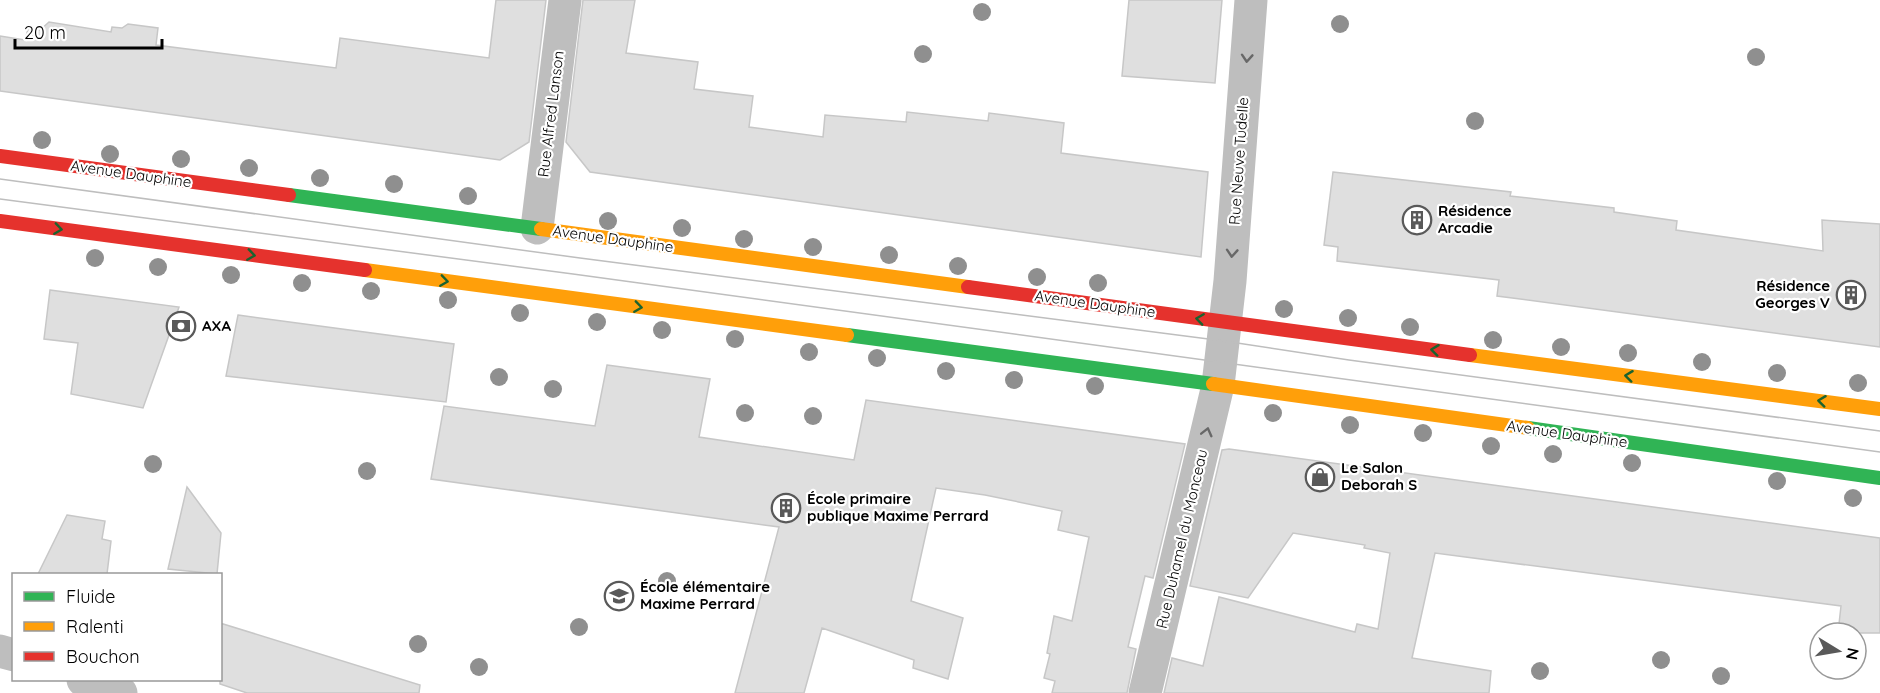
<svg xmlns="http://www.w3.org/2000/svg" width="1880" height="693" font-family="Quicksand,sans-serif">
	<rect width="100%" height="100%" fill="#fff"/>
	<path fill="#dfdfdf" stroke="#c7c7c7" stroke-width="1.5" d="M496,0h50l-17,142 -29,18 -500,-69v-55l25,4 3,-11 12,1 9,-8 62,10 1,-5 10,1 6,-4 30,4 -2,17 180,23 4,-30 149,20z
		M583,0h52l-9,53 72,9 -4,27 59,7 -4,31 74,10 2,-22 81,7 1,-10 81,9 1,-8 75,10 -3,30 147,19 -7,85 -611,-85 -24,-30z
		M1129,0h93l-7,83 -93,-7z
		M1333,172l178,20 -1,4 104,12v4l63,9 -1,9 147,21 -1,-31 58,4v123l-383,-51 2,-16 -162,-19 1,-14 -14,-2z
		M50,290l129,17 -36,101 -72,-14 7,-51 -34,-4z
		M238,315l216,29 -8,58 -220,-26z
		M607,365l103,14 -11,58 155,23 12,-60 319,44 -32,134 -8,-2 -17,71 8,2 -9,44h-75l3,-12 -11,-3 6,-24 -3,-1 7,-37 18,5 17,-84 -31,-7 4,-19 -77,-16 -49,-7 -25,113 52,17 -15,61 -35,-11 1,-8 -92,-32 -18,65h-69l44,-166 -348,-48 13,-73 151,20z
		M1229,449l651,89v95h-42l3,-27 -406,-53 -23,105 79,13 -2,22h-325l8,-35 31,8 16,-69 136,35 2,-8 21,5 12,-76 -26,-5 1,-3 -72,-12 -45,65 -58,-12 32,-136z
		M187,487l34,46 -4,41 -49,-5z
		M67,515l38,6 -3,18 9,2 -4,33h-69z
		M220,623l200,62 -1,8h-172l-27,-9z"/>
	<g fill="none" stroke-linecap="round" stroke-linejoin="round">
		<path stroke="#bebebe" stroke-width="33" d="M537,228l28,-228
			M0,651l14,4
			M83,680l38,13
			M1145,693l73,-308 12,-104 21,-281"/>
		<path stroke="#30b455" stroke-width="14" d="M289,195l252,34
			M847,335l366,49
			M1528,428l352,50"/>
		<path stroke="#ff9f0a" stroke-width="14" d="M541,229l427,58
			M365,270l482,65
			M1470,355l410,54
			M1213,384l315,44"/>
		<path stroke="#e5322d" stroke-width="14" d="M0,156l289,39
			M0,221l365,49
			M968,287l502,68"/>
		<path stroke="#bebebe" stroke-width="1.5" d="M0,179l580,79 644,83 125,19 531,71
			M0,199l573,75 1307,178"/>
	</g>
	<g fill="#8f8f8f">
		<circle cx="982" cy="12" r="9"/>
		<circle cx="1340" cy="24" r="9"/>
		<circle cx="923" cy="54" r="9"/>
		<circle cx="1756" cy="57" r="9"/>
		<circle cx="1475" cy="121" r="9"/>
		<circle cx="42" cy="140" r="9"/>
		<circle cx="110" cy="154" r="9"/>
		<circle cx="181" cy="159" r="9"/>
		<circle cx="249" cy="168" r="9"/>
		<circle cx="320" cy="178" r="9"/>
		<circle cx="394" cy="184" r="9"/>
		<circle cx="468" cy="196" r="9"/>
		<circle cx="608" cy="221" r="9"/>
		<circle cx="682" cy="228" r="9"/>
		<circle cx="744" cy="239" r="9"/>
		<circle cx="813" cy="247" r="9"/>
		<circle cx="889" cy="255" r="9"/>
		<circle cx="95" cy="258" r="9"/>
		<circle cx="958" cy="266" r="9"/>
		<circle cx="158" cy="267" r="9"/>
		<circle cx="231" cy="275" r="9"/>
		<circle cx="1037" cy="277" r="9"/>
		<circle cx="302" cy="283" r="9"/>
		<circle cx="1098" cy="283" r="9"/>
		<circle cx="371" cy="291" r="9"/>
		<circle cx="448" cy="300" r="9"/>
		<circle cx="1284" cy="309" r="9"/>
		<circle cx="520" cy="313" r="9"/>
		<circle cx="1348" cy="318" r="9"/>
		<circle cx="597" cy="322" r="9"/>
		<circle cx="1410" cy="327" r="9"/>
		<circle cx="662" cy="330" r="9"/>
		<circle cx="735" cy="339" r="9"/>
		<circle cx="1493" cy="340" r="9"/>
		<circle cx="1561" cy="347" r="9"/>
		<circle cx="809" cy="352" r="9"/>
		<circle cx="1628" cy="353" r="9"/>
		<circle cx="877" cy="358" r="9"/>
		<circle cx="1702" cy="362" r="9"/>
		<circle cx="946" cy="371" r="9"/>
		<circle cx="1777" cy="373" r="9"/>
		<circle cx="499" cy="377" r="9"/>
		<circle cx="1014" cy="380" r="9"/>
		<circle cx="1858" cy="383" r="9"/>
		<circle cx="1095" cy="386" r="9"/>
		<circle cx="553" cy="389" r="9"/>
		<circle cx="745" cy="413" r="9"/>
		<circle cx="1273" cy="413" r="9"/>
		<circle cx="813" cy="416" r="9"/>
		<circle cx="1350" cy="425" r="9"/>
		<circle cx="1423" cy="433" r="9"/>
		<circle cx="1491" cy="446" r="9"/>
		<circle cx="1553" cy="454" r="9"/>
		<circle cx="1632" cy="463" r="9"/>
		<circle cx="153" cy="464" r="9"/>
		<circle cx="367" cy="471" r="9"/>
		<circle cx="1777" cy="481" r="9"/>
		<circle cx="1853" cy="498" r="9"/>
		<circle cx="667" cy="581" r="9"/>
		<circle cx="579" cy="627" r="9"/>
		<circle cx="418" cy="644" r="9"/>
		<circle cx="1661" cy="660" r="9"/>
		<circle cx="479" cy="667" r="9"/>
		<circle cx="1540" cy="671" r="9"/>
		<circle cx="1721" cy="676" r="9"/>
	</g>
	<defs><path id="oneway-chevron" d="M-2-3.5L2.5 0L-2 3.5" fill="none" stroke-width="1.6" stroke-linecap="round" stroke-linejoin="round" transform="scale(1.5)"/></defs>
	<g stroke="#686868">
		<use href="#oneway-chevron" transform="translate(1247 58) rotate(94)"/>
		<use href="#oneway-chevron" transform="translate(1232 253) rotate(94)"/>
		<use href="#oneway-chevron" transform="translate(1207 432) rotate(-76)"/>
	</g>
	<g stroke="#1a632f">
		<use href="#oneway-chevron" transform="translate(58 229) rotate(8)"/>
		<use href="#oneway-chevron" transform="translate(251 255) rotate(8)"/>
		<use href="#oneway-chevron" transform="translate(444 281) rotate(8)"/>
		<use href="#oneway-chevron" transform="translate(638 307) rotate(8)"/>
		<use href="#oneway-chevron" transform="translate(1200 319) rotate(-172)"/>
		<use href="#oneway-chevron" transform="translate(1435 350) rotate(-173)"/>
		<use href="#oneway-chevron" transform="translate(1629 376) rotate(-173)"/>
		<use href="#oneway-chevron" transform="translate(1822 401) rotate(-173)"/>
	</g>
	<defs>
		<g id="building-ring" transform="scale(1.5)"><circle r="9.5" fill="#fff" stroke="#595959" stroke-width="1.5"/><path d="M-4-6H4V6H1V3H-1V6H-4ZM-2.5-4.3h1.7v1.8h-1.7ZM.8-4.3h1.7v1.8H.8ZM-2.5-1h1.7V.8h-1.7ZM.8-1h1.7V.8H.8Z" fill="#595959"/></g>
		<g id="bank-ring" transform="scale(1.5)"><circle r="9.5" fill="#fff" stroke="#595959" stroke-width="1.5"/><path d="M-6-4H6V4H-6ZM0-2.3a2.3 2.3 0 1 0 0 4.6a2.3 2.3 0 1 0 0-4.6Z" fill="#595959"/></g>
		<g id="shop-ring" transform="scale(1.5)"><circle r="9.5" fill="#fff" stroke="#595959" stroke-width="1.5"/><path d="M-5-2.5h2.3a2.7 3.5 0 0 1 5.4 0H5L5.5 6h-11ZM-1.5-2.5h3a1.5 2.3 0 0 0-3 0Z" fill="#595959"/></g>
		<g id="school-ring" transform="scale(1.5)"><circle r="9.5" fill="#fff" stroke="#595959" stroke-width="1.5"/><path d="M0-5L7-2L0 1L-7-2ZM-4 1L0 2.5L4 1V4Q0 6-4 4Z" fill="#595959"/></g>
	</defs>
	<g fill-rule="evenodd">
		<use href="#building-ring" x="1417" y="220"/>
		<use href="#building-ring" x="1851" y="295"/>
		<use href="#bank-ring" x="181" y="326"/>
		<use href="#shop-ring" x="1320" y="477"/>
		<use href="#building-ring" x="786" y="508"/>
		<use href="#school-ring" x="619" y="596"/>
	</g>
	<g text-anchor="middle" stroke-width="4.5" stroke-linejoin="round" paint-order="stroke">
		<g font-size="15" fill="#000" stroke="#fff">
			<text transform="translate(551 114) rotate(-83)" y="5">Rue Alfred Lanson</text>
			<text transform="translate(1239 161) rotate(-86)" y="5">Rue Neuve Tudelle</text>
			<text transform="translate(131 174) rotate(8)" y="5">Avenue Dauphine</text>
			<text transform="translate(613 239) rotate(8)" y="5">Avenue Dauphine</text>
			<text transform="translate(1095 304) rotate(8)" y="5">Avenue Dauphine</text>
			<text transform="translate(1567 434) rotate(8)" y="5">Avenue Dauphine</text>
			<text transform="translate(1182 539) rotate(-77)" y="5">Rue Duhamel du Monceau</text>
		</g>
		<g font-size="15" font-weight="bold" fill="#000" stroke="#fff" text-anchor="start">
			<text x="1438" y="216">Résidence<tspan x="1438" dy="17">Arcadie</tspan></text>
			<text x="1830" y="291" text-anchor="end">Résidence<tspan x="1830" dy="17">Georges V</tspan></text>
			<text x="202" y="331">AXA</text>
			<text x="1341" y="473">Le Salon<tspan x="1341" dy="17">Deborah S</tspan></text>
			<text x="807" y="504">École primaire<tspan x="807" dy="17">publique Maxime Perrard</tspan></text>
			<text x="640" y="592">École élémentaire<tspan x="640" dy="17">Maxime Perrard</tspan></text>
		</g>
	</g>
	<rect x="12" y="573" width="210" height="108" fill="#ffffff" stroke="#999999" stroke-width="1.5"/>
	<rect x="24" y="592" width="30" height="9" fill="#30b455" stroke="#999999" stroke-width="1.5"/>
	<text x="66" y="603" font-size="18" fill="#000000">Fluide</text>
	<rect x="24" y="622" width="30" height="9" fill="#ff9f0a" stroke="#999999" stroke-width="1.5"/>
	<text x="66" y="633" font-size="18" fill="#000000">Ralenti</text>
	<rect x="24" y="652" width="30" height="9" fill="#e5322d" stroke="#999999" stroke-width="1.5"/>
	<text x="66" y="663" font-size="18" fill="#000000">Bouchon</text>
	<g transform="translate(1838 651) rotate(101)"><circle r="28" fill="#ffffff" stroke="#999999" stroke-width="1.5"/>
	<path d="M0-4.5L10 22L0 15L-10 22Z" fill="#595959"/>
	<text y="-9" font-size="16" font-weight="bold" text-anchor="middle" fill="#000000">N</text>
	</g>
	<path d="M15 39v9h147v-9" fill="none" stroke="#000000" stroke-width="3"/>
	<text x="24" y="39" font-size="18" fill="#000000" stroke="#ffffff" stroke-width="4.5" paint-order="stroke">20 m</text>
</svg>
